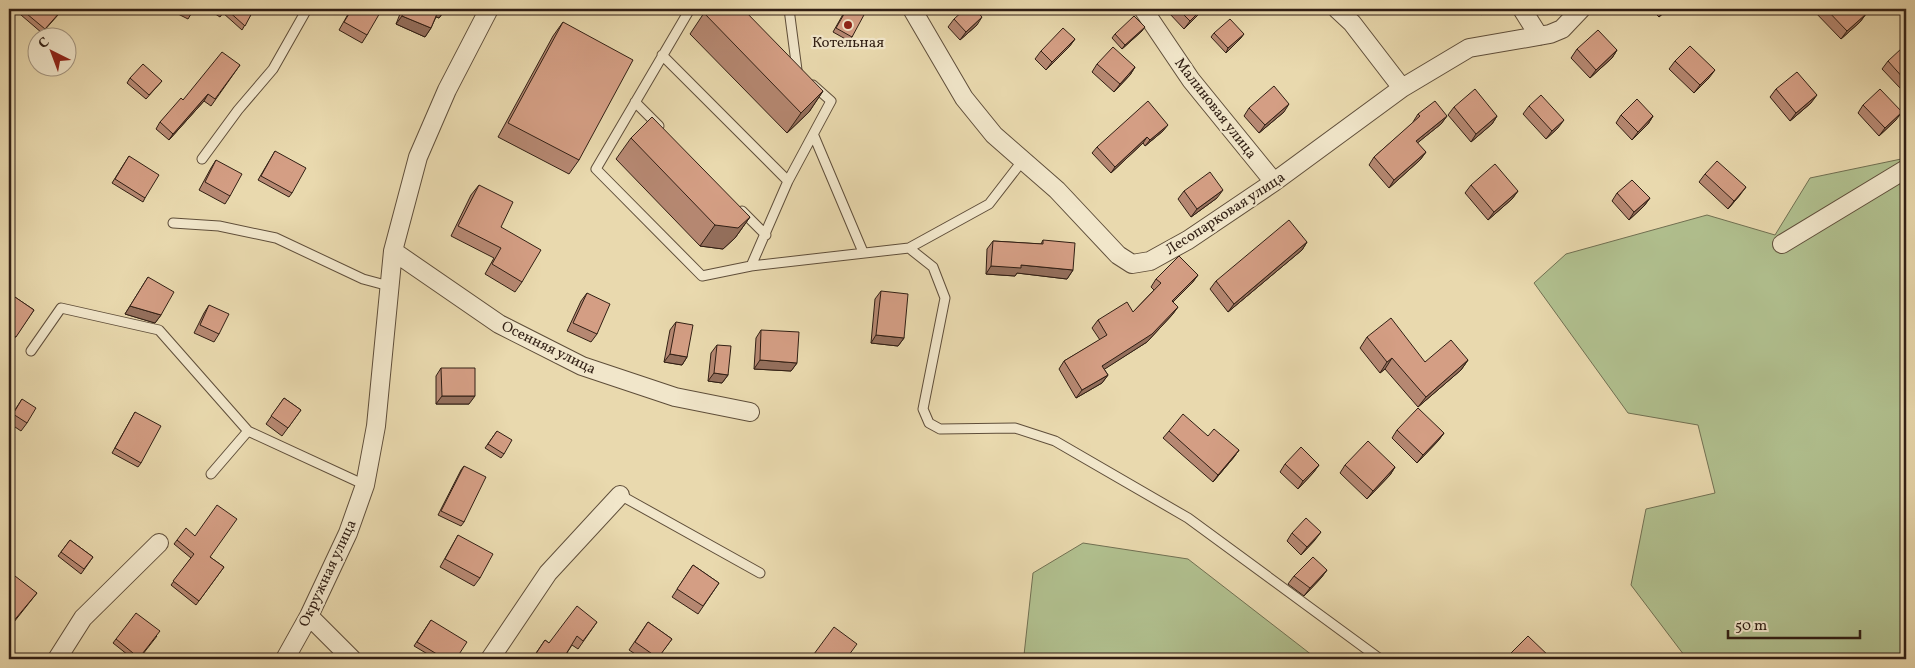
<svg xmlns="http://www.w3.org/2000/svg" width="1915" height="668" font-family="Vollkorn,serif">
	<rect width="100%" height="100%" fill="#e9d9ae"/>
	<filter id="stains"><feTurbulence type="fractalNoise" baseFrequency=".004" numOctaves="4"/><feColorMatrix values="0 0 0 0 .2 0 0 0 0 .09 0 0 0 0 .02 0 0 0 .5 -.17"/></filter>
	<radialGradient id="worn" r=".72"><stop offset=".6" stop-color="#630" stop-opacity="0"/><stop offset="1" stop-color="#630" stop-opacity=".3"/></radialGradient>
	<path fill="#b1c08f" stroke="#717052" d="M1906,158v501h-219l-56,-74 15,-76 69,-16 -17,-68 -70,-12 -94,-130 32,-29 141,-39 68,20 35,-57z
		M1083,543l105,16 129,100h-368l75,-4 9,-82z"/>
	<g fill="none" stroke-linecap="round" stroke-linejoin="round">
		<g stroke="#5f4e3a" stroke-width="11">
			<path id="lane" d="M690,9l-94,160 106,107 49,-10 37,-85 43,-80 -18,-16
				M789,9l8,61
				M662,55l126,126
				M635,102l24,24
				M814,136l49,116
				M202,159l36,-49 35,-41 34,-60
				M742,211l24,24
				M173,223l46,3 57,12 87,41 26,7
				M909,248l24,19 12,31 -22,111 6,14 11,6 75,-1 40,13 133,77 192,141
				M751,266l158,-18 80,-44 34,-44
				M31,351l30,-43 98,22 89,101 117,54
				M211,474l37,-43
				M620,495l140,78"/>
		</g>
		<g stroke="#5f4e3a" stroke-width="20">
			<path id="street" d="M912,9l52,89 30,37 63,55 61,65 14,9 18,-3 38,-21 86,-58 128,-94 67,-40 81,-14 12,-5 19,-20
				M1143,9l48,71 83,102
				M1337,9l15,14 50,65
				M1522,9l17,27
				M1782,244l124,-75
				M393,251l106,73 83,42 93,31 75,15
				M309,616l43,43
				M57,659l26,-41 76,-75
				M285,659l24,-43 39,-83 17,-48 11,-59 17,-175 25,-94 29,-67 42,-81
				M490,659l58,-86 72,-78"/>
		</g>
		<use href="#lane" stroke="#f1e6ca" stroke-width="9"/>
		<use href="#street" stroke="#f1e6ca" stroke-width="18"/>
	</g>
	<path fill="#b68872" stroke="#311f14" d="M14,9h44v6l-16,18z
		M168,9h26l-6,10z
		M209,9h45l-12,21 -19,-17 -3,4 -11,-7z
		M351,9h27l-11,26 -5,8 -23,-13z
		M402,9h44l-7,9 -3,-1 -5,11 -6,9 -29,-13z
		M846,9h11l-5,28 -3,4 -16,-9z
		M1172,9h31l-4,5 -15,15 -15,-16z
		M1475,9h13l-7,6z
		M1651,9h17l-9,8z
		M1812,9h49l5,5 -6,8 -19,17z
		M704,13l119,78 -14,21 -22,21 -97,-99z
		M954,19l23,6 -17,15 -12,-13z
		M563,22l16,138 -10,14 -71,-37 55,-101z
		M1142,31l-20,18 -10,-11 3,-4z
		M1214,33l27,5 -15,15 -15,-16z
		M1075,39l-6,8 -23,23 -11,-11 6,-8z
		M1577,49l40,1 -5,8 -22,20 -19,-20z
		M1906,52v30l-6,6 -18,-19 6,-8z
		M1675,61l34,17 -15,15 -25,-24z
		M1097,64l38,3 -5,8 -16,17 -22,-20z
		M240,65l-29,41 -7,-5 -35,39 -13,-11 4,-7 23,-22z
		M130,78l32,3 -16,18 -19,-16z
		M1776,89l35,14 -21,18 -20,-24z
		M1863,105l33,15 -17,16 -21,-23z
		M1529,106l29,22 -12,11 -23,-25z
		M1454,107l43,9 -5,8 -21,18 -23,-27z
		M1249,108l35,4 -25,21 -15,-17z
		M1418,114l29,2 -6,8 -24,19 9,9 -6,8 -31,28 -20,-23 5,-8 39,-34v-1z
		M1621,115l32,1 -5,8 -16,16 -16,-17z
		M1163,131l-18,15 -2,-3 -32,30 -19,-20 5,-6z
		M631,138l119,79 -15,21 -12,11 -23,-3 -84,-87z
		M275,151l17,42 -3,4 -31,-17z
		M129,156l16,42 -2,4 -31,-19z
		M216,160l14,36 -5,8 -26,-14 12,-22z
		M1705,174l35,21 -12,14 -29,-27z
		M479,185l22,42 21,55 -7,10 -30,-18 9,-16 -43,-22 20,-41z
		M1471,185l47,6 -6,8 -24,21 -23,-27z
		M1184,191l33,7 -26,19 -13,-18z
		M1617,193l33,5 -6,8 -15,14 -17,-19z
		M1043,240l30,30 -6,9 -50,-6 -2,3 -29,-2 1,-25 6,-8 48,3z
		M1307,242l-5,8 -74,62 -18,-23 6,-8z
		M1198,275l-6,8 -19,19 5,5 -6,8 -25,27 -43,27 4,6 -6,8 -26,15 -17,-29 5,-8 36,-21 -8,-12 6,-8 35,-8 21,-22 -3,-3 5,-8z
		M148,277l13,38 -6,8 -30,-9z
		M881,291l23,47 -6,8 -27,-3 4,-44z
		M9,293l25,17 -24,35 -1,-1z
		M587,293l10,41 -6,8 -24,-11 14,-30z
		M209,305l10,29 -5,8 -20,-9 10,-20z
		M676,322l11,35 -5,8 -18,-3 6,-32z
		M761,330l36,33 -6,8 -37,-2 2,-31z
		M1367,337l58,25 43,-2 -7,10 -43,37 -33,-38 -5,4 -20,-25z
		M717,345l11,30 -6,8 -14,-2 3,-28z
		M441,368l28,36h-33v-28z
		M284,398l17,12 -19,26 -16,-12z
		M22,399l5,24 -6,8 -12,-8v-4z
		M135,412l6,51 -3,4 -26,-14z
		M1397,430l47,3 -6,8 -21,22 -25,-25z
		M497,431l7,23 -3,4 -16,-10z
		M1169,431l39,5 31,14 -5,7 -21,25 -50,-44z
		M1285,464l34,1 -6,8 -15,16 -18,-17z
		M1345,465l50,2 -5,8 -23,24 -27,-26z
		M464,466v56l-3,4 -23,-11 23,-45z
		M1292,533l23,7 -14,15 -14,-14z
		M458,535l22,43 -6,8 -34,-19 13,-23z
		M70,540l23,17 -12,17 -23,-18z
		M177,540l33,17 14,10 -28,38 -25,-20 20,-27 -17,-14z
		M693,565l26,18 -21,31 -26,-17z
		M1327,570l-6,8 -17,18 -16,-12 6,-8z
		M9,584l28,9 -27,34h-1z
		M431,620l25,39h-20l-22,-13z
		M597,622l-19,27 -6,-4 -9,14h-31l13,-19 4,3z
		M648,622l24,17 -15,20h-14l-14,-9z
		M157,636l-18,23h-6l-20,-16 3,-4z"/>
	<path fill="#946f5c" stroke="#311f14" d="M439,9l6,1 -6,8 -5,-2z
		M1202,9h1l-4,5 -15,15 6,-8z
		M1665,9h3l-9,8z
		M1866,14l-6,8 -19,17 6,-8z
		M402,16l29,12 -6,9 -29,-13z
		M982,17l-5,8 -17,15 6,-8z
		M1145,27l-3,4 -20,18 3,-4z
		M1244,34l-3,4 -15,15 2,-5z
		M1075,39l-6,8 -23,23 6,-8z
		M1617,50l-5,8 -22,20 6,-8z
		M1135,67l-5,8 -16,17 6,-8z
		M1715,70l-6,8 -15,15 6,-8z
		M1906,79v3l-6,6z
		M823,91l-14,21 -22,21 14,-20z
		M208,94l-4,7 -35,39 4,-6z
		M1817,95l-6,8 -21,18 6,-8z
		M1289,104l-5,8 -25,21 6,-8z
		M1902,112l-6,8 -17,16 6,-8z
		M1447,116l-6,8 -31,25 6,-8z
		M1497,116l-5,8 -21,18 5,-8z
		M1653,116l-5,8 -16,16 6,-8z
		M1564,120l-6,8 -12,11 6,-8z
		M1168,125l-5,6 -18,15 5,-6z
		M1147,137l-4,6 -32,30 4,-6z
		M1426,152l-6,8 -31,28 5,-8z
		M1746,187l-6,8 -12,14 6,-8z
		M1223,190l-6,8 -26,19 6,-8z
		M1518,191l-6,8 -24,21 6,-8z
		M1650,198l-6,8 -15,14 5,-8z
		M750,217l-15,21 -12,11 -23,-3 15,-21z
		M1307,242l-5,8 -74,62 6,-8z
		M1021,265l52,5 -6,9 -50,-6 -2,3 -29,-2 5,-8z
		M1198,275l-6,8 -26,26 6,-8z
		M130,306l31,9 -6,8 -30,-9z
		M1178,307l-6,8 -25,27 -50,32 5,-8z
		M876,335l28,3 -6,8 -27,-3z
		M670,354l17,3 -5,8 -18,-3z
		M1392,358l-7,11 -5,4 7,-11z
		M760,360l37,3 -6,8 -37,-2z
		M1468,360l-7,10 -43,37 8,-10z
		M714,373l14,2 -6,8 -14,-2z
		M1108,375l-6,8 -26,15 6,-8z
		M442,396h33l-6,8h-33z
		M1444,433l-6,8 -21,22 6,-8z
		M1239,450l-5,7 -21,25 5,-7z
		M1319,465l-6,8 -15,16 5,-8z
		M1395,467l-5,8 -23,24 6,-8z
		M1321,532l-6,8 -14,15 6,-8z
		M1327,570l-6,8 -17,18 6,-8z"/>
	<path fill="#d49e84" stroke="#311f14" d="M21,9h37l3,2 -16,18z
		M178,9h16l-3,6z
		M216,9h38l-9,17 -19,-17 -3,4z
		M352,9h26l3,2 -14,24 -23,-13z
		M405,9h34l-8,19 -29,-12z
		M708,9h35l80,82 -22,22 -97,-100z
		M847,9h10l8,4 -13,24 -16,-9z
		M965,9h10l7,8 -16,15 -12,-13z
		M1178,9h24l-12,12z
		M1826,9h35l5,5 -19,17z
		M1134,16l11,11 -20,18 -10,-11z
		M1230,19l14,15 -16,14 -14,-15z
		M563,22l70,38 -54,100 -71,-37z
		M1063,28l12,11 -23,23 -11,-11z
		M1598,30l19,20 -21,20 -19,-21z
		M9,33l3,2 -3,4z
		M1690,46l25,24 -15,15 -25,-24z
		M1113,47l22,20 -15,17 -23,-20z
		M1902,48l4,4v27l-1,1 -17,-19z
		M222,52l18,13 -25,34 -7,-5 -35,40 -13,-12 21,-24 2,2z
		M143,64l19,17 -13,14 -19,-17z
		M1797,72l20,23 -21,18 -20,-24z
		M1274,86l15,18 -24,21 -16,-17z
		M1475,89l22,27 -21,18 -22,-27z
		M1880,89l22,23 -17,16 -22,-23z
		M1541,95l23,25 -12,11 -23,-25z
		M1637,99l16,17 -15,16 -17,-17z
		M1148,101l20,24 -18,15 -3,-3 -32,30 -18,-20z
		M1435,101l12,15 -31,25 10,11 -32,28 -20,-23 46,-41 -2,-2z
		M652,117l98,100 -12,11 -23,-3 -84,-87z
		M275,151l31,17 -14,25 -31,-17z
		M129,156l30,19 -14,23 -30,-19z
		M216,160l26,14 -12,22 -25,-14z
		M1717,161l29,26 -12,14 -29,-27z
		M1495,164l23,27 -24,21 -23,-27z
		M1210,172l13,18 -26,19 -13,-18z
		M1632,180l18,18 -16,14 -17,-19z
		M479,185l34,17 -12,25 40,23 -19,32 -30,-18 9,-16 -43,-22z
		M1289,220l18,22 -73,62 -18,-23z
		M1043,240l32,3 -2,27 -52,-5v3l-30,-2 2,-25 50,3z
		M1179,256l19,19 -26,26 6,6 -26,27 -50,32 6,9 -26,15 -18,-29 43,-26 -9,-15 29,-18 6,10 28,-29 -5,-4z
		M148,277l26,15 -13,23 -31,-9z
		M881,291l27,3 -4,44 -28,-3z
		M9,293l25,17 -18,27 -7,-5z
		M587,293l23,11 -13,30 -24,-11z
		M209,305l20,9 -10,20 -19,-9z
		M1391,318l34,44 26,-22 17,20 -42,37 -34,-39 -5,4 -20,-25z
		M676,322l17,3 -6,32 -17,-3z
		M761,330l38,2 -2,31 -37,-3z
		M717,345l14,1 -3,29 -14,-2z
		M441,368h34v28h-33z
		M284,398l17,12 -13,18 -17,-12z
		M22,399l14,9 -9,15 -14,-9z
		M1418,408l26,25 -21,22 -26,-25z
		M135,412l26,14 -20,37 -26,-15z
		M1183,414l25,22 6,-7 25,21 -21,25 -49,-44z
		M497,431l15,9 -8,14 -16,-10z
		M1368,441l27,26 -22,24 -28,-26z
		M1301,447l18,18 -16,16 -18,-17z
		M464,466l22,11 -22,45 -23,-11z
		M217,505l20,14 -27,38 14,10 -25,34 -26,-20 21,-27 -17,-14 9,-12 9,8z
		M1306,518l15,14 -14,15 -15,-14z
		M458,535l35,19 -13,24 -35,-19z
		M70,540l23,17 -9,12 -23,-17z
		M1313,557l14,13 -17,18 -16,-12z
		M693,565l26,18 -16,23 -26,-17z
		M15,576l22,17 -25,30 -3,-3v-36z
		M577,606l20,16 -14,19 -6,-5 -14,23h-21l-7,-4 10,-15 4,3z
		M136,613l24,18 -21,27 -23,-19z
		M431,620l36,22 -11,17h-11l-28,-17z
		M648,622l24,17 -14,19 -23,-16z
		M834,627l23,17 -11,15h-32l-3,-1z
		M1528,636l24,23h-47z"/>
	<circle fill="#8f2418" stroke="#f1e6ca" stroke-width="2" cx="848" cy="25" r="5"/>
	<g text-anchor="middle" stroke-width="4.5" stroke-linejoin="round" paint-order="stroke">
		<g font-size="15" fill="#311f14" stroke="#f1e6ca">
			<text x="848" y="47">Котельная</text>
		</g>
		<g font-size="15" fill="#311f14" stroke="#f1e6ca">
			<text transform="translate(1216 108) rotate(52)" y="5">Малиновая улица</text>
			<text transform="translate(1225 213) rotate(-33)" y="5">Лесопарковая улица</text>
			<text transform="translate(549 347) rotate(26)" y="5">Осенняя улица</text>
			<text transform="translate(327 573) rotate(-65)" y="5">Окружная улица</text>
		</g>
	</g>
	<rect width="1915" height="668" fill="none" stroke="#e9d9ae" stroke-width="30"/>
	<rect x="10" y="10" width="1895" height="648" fill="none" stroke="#311f14" stroke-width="2.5"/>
	<rect x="15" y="15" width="1885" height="638" fill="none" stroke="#311f14"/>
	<g transform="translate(52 52) rotate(318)"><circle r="24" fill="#f1e6ca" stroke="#a49681"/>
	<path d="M0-4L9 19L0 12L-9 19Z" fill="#8f2418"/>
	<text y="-8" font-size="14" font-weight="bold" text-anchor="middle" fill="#311f14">С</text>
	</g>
	<path d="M1728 630v8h132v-8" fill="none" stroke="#311f14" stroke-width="2.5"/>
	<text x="1735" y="630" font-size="15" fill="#311f14" stroke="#f1e6ca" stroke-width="4" paint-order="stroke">50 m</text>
	<rect width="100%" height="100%" filter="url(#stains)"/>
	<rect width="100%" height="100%" fill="url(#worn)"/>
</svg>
